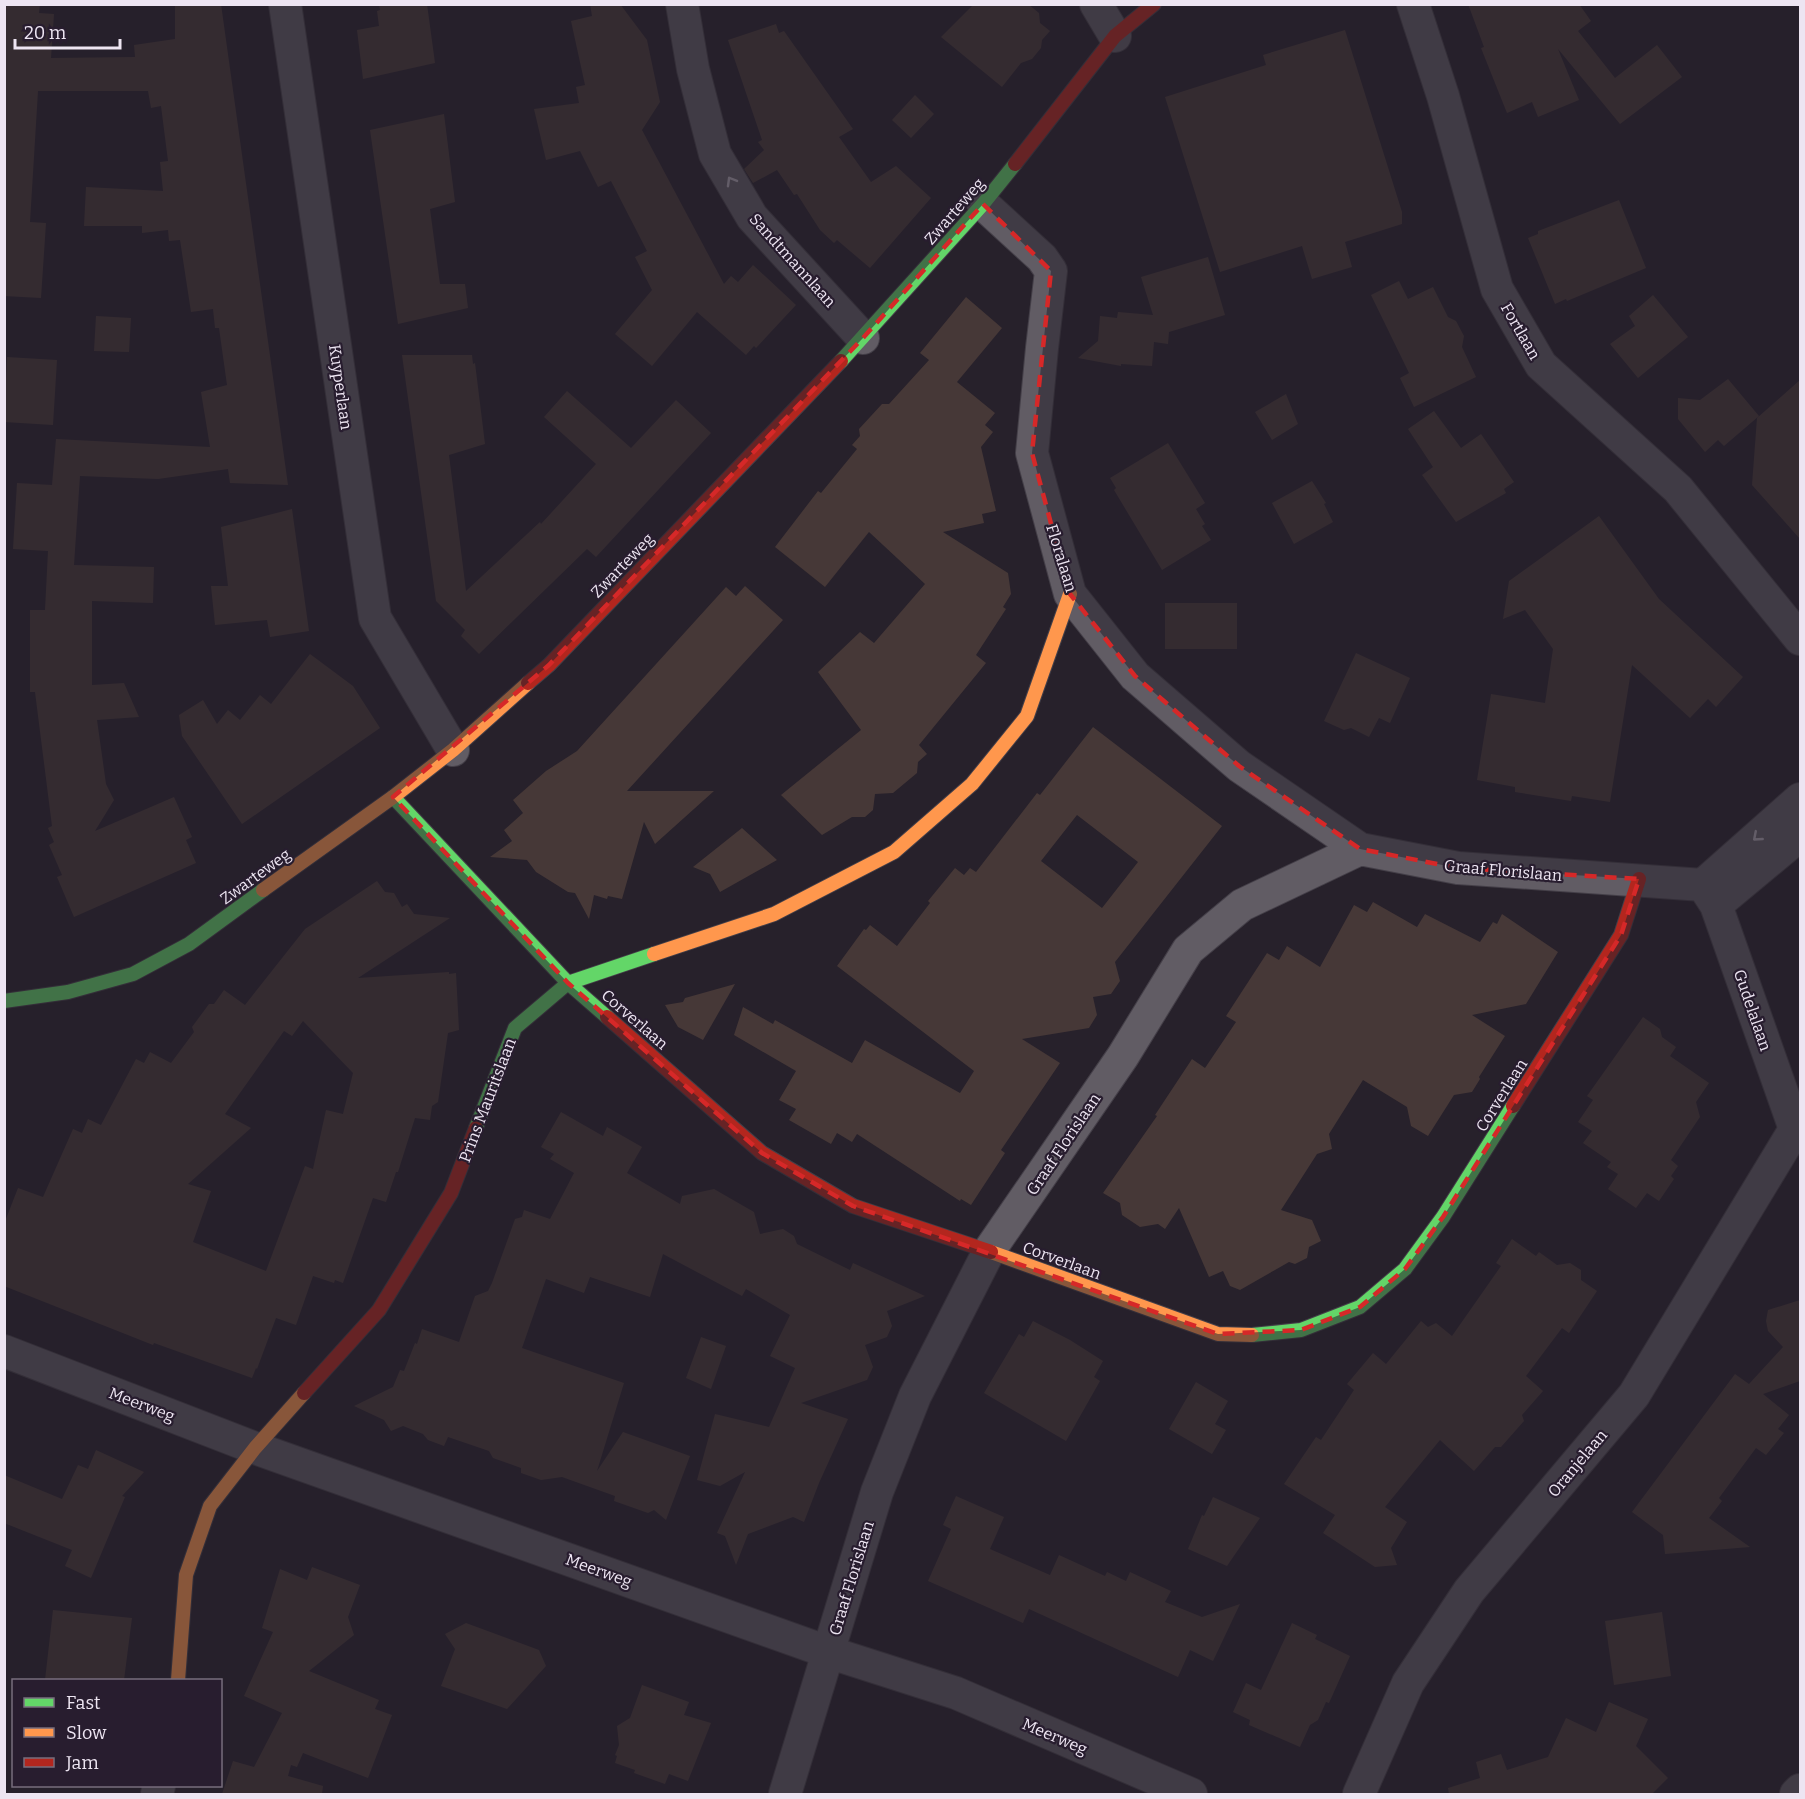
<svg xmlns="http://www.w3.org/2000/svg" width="1805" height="1799" font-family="Bitter,serif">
	<rect width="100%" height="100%" fill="#27212b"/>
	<path fill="#463837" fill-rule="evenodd" d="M4,4h36l-1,9 15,1 -3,44 84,-1 -1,-12 41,-6v-35h46l67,481 -58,-2 -2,-14 -70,10 -78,-3 -6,89 80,2 -1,36 -61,-2v84l32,-2 15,34 -42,3 9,64 8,16 -19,31 79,-34 18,40 -6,3 10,23 -122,54 -17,-40 5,-2 -13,-30 5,-3 -6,-14 4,-2 -17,-134h-5v-82h15l3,-59 -35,-2 4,-66 35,2 4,-46 154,8 -9,-55 26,-7 -8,-57h-4l-2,-19 -22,3 -11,-72 -11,1 -1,-11 -26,3v-7h-58l2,-39 77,4 -3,-29 8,-1 -7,-55 -10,2 -3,-17h-110l-8,131 16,1 -5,75 -37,-2z
		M379,4h48l8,59 -72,16 -6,-49 22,-4 -2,-15 3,-1z
		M590,4h30l27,36 13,62 -18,28 82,154 7,-8 7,6 15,-17 43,40 -40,43 -2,-2 -8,9 -49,-43 -45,54 -37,-32 37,-44 -17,-33 12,-6 -36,-70 -13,6 -18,-36 -34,9 -12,-51 45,-6 -3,-16 9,-2 -14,-64 21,-5z
		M974,4h54l11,9 1,10 10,8 -8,9 -1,8 -9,11 -11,4 -19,24 -61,-50z
		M1468,4h111l12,17 -13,10 37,47 42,-33 25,32 -62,47 -62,-75 21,51 -41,17 -6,-15 -25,11 -26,-65 3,-1z
		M776,24l3,9 5,-2 69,98 -14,8 32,45 25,-16 35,32 -61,70 -33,-28 -3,3 -14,-13 -23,-36 -3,1 -17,-25 -24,13 -9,-14 20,-19 -6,-8 4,-2 -34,-100z
		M1345,30l57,182v12l-57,18 7,25 -40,12 -10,-33 -82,26 -55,-175 101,-32 -3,-10z
		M915,95l19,19 -23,24 -19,-18z
		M444,114l11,88 -25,7 10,75h25l3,24 -70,16 -28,-194z
		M1619,200l27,68 -79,33 -1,-2 -11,5 -27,-66 10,-4v-3z
		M1208,257l17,58 -56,17 -1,12 -14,-2 -2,24 -31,-2v2l-43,-8 20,-17 2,-25 17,2 1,-6 35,3 -12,-38z
		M1399,281l9,18 25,-12 15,30 8,4 8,15 -2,11 14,30 -62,30 -14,-29 9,-5 -38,-78z
		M1653,295l35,42 -50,41 -28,-34 25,-18 -6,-10z
		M966,297l36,31 -45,54 38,31 -10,12 8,7 -12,15 15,64 -14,3 2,9 -41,9 65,41 3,21 -8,13 3,2 -30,46 10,8 -67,82 8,9 -9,8 -1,11 -24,20 -18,1 -2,16 -8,7h-13l-30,18 -41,-40 80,-65 -43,-58 42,-40 14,11 51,-59 -56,-52 -44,55 -50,-40 43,-56 3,2 36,-44 -5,-4 8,-9 -1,-7 23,-25h7l40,-44 -9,-7z
		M96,316l35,2 -2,34 -35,-1z
		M402,355h70l1,9 2,-1 10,81 -36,11 17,136 74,-69 1,2 55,-60 -52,-47 23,-26 64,57 45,-48 35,33 -115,124 -9,-8 -108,105 -18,-18 4,-6 -29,-29z
		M7,357l50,3 -4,65 -49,-3z
		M1728,379l31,37 -35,30 -6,-6 -13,12 -27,-33v-21l22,2z
		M1800,380v159l-48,-54 5,-67z
		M1286,394l12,30 -26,16 -17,-28z
		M1434,411l27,37 20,-14 33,48 -10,7 2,4 -50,29 -34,-47 11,-8 -25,-38z
		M1168,443l37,60 -9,6 9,15 -3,2 9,14 -49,30 -48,-80 2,-2 -6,-10z
		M1312,481l14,22 -2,1 9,18 -39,22 -22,-41z
		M292,509l17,122 -39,6 -3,-17 -52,5 -4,-39h17l-7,-59z
		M1599,516l60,83 84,78 -27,30 -8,-8 -18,19 -58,-53 -22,137 -38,-6 -1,5 -56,-9v-5l-38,-7 14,-86 54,9 8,-54 -28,-39 -22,9 6,-38z
		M745,586l38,34 -156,171h87l-59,53 -11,-22 -22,77 -14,-3 -1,3 -13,-4 -5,24 -14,-26 -7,-1 -32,-20 -9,-12 -37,-3 22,-16 -8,-11 19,-17 -10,-13 33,-29 31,-20 149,-164 10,9z
		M1165,603h72v46h-72z
		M1356,653l54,25 -20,45 -11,-5 -10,19 -18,-9 -7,2 -20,-9z
		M310,654l43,32 27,42 -138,96 -60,-88 -3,-21 24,-15 14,24 11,-14 12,10 20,-25 11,9z
		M1093,727l129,99 -107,136 5,19 -9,13 -18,3 4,18 -8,13 -67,11 38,24 -59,87 4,3 -34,52 -10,-6 -1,2 -103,-67 -5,8 -15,-9 -6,11 -42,-24 7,-11 -17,-9 17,-29 -62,-36 9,-28 30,17 2,-4 77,43 13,-23 95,53 14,-22 -137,-105 27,-37 2,1 4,-5 27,21 33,-43 -2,-2 27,-33 9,7 6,-7 6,4 61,-79 3,2zM1077,815l61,47 -36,46 -61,-47z
		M742,828l35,32 -57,32 -10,-18 -17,-7z
		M377,881l8,11 9,1 8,14 5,-3 7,10 36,4 -92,60 91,-6v2l7,-1 3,57 -11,3 -10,69 -6,4 -2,14 -15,-2 -17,54h-2l-10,30 -13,-4 -30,85 -8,-3 -1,3 -21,-7 -17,49 -20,-7 -19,51 -1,-1 -4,10 -98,-35 -1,2 -149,-59v-62l14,-36 25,9 30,-68 9,4 6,-14 13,6 35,-66 8,4 6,-11 21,11 23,-31 -2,-5 17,-23h5l10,-14 21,15 60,-76zM303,1021l50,52 -10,41 -17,-4 -13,59 -8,-3 -39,105 -73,-29 18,-51 -23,-7 63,-56 -26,-14 59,-83 8,5z
		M1373,902l44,25 8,-13 55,28 13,-20 4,2 5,-10 56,38 -32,52 -54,11 33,21 -26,41 1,2 -8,13 -18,3 -26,41 -17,-10 -4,-19 -44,-27 -34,54 3,15 -15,5 -36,56 31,10 9,21 -12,6 -2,11 -12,6 -6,-2 -49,28 -10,-4 -7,-15 -14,6 -30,-69 -14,21 -7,-5 -18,3 -18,-12 -2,-12 -17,-10 54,-77 -2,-1 37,-56 13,9 31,-46 -10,-6 41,-63 12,7 8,-14 33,21 34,-62 13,7z
		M735,984l-32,56 -25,-13 -13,-22 18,-3 2,-4z
		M1643,1017l17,12 2,8 14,10 -6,9 39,27 -13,19 4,15 -29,43 7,6 -7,10 3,3 -15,22 -12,-8 -11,15 -28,-19 10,-15 -11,-7 4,-5 -28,-19 9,-12 -14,-9 15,-22 -6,-4z
		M561,1112l42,24 4,-9 35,20 -15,26 53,31 2,-8 32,-7 40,23 6,22 23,-5 11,7 3,8 53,26 3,-7 72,33 -38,15 5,15 -5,11 -22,8 8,22 -6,13 -66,23 47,16 -29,64 -15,39 -11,-5 -45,17 -12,31 -11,-29 -8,-3 28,-61 -25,14 -23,-6 18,-66 54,13 26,-59 -25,-12 20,-41 -44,-26 -4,7 -79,-42 -13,43 -60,-20 -6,16 -38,-14 -24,69 102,35 -27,88 26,-39 67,24 -24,64 -12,-10 -6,3 -34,-12 1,-5 -53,-19 -21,3 -20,-7v-5l-28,-10 -4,-7 -41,-14 -4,9 -16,-6 -5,-6 -20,-8 -12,5 -7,-11 -30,-14 39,-19 7,-17 4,1 11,-28 2,1 5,-15 37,13 16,-46 13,-5 4,-8 23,-64 7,-2 2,-7 26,9 24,-46 -24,-14 4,-5 -13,-7z
		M1512,1239l24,17 3,-4 18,13 13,-2 11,7v10l16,11 -28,42 -7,-5 -36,48 17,15 -21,24 2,6 -23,26h-6l-21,24 -34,-31 -55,67 22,15 -16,26 6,17 -22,2 -52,-34 12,-18 -51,-31 32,-47 5,3 33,-50 -7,-6 26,-31 13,11 35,-43 7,6 8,-4 16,13 49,-70 -5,-3z
		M1800,1300v81l-37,13 26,21 -11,14 6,4 -18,22 -10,-7 -37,50 3,3 -13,17 41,29 -85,7 -2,-19 -31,-23 103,-138 14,10 34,-37 -15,-16 -2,-10 2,-11z
		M1033,1321l37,19 33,21 -9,16 6,4 -34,60 -82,-48 35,-59 5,3z
		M701,1337l25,9 -15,43 -25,-11z
		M1196,1382l32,19 -13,23 11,6 -14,24 -43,-25z
		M96,1450l48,22 -22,24 3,1 -34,81 -26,-12 7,-16 -68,-27v-48l58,24 16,-34 10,4z
		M956,1496l48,21 -14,32 60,26 9,-20 46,21 2,-4 19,9 4,-9 41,19 -6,11 37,15 38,-13 -27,57 -23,-11 -12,27 -149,-68 -6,14 -95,-42 23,-52 -8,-4z
		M1213,1497l47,21 -33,48 -39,-17 14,-34 2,1z
		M312,1567l48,18 -12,32 6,18 -45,36 70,29 -4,9 17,6 -24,63 -65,-25 -6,14 -6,-2 -3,11 35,10 -1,8h-100l11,-33 21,6 28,-54 -38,-17 29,-64 -11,-4 18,-59 27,11z
		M53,1610l79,8 -8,62h-79z
		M1662,1612l9,64 -57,9 -9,-64z
		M466,1623l73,27 7,16 -39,43 -66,-23 14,-37 -10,-15z
		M1292,1623l25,12 -2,4 35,17 -21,47 -3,-1 -8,18 -8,5 -10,22 -51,-22 1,-5 -17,-8 13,-29 15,7z
		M642,1685l47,17 -5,13 27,8 -23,58 -19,-7 -4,10 -31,-11 1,-3 -20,-7 2,-7 -2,-1 4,-10 -2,-19 13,-8z
		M1609,1702l39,17 -12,27 32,32 -16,16h-203l-1,-6 32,-10 -4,-16 25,-8 6,16 41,-13 18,-39 30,14z"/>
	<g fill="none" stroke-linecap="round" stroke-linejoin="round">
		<g stroke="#443f48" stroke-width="34">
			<path id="street" d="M285,4l90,614 78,132
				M682,4l11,65 22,85 37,63 111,121
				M1096,4l19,32
				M1413,4l30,92 54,193 44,76 137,124 122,150
				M983,204l59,54 9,13 -9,77 -10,105 38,141 65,82 104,90 121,83
				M1703,885l13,20 79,224 5,8
				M1716,905l84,-70
				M4,1351l251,97 573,204 128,41 235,101
				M157,1794l2,-8
				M785,1794l92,-302 38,-96 74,-145 134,-195 65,-106 54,-45 118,-56 98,19 245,17 97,-86
				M1359,1794l49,-111 61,-92 165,-196 161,-266
				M1796,1794l4,-4"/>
		</g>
		<g stroke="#443f48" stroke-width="16">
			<path id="fast" d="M841,361l142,-157 32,-40
				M393,797l175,186 39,34
				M4,1001l64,-9 65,-18 56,-30 74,-54
				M476,1128l39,-100 53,-45 86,-29
				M1252,1335l49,-5 59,-23 45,-38 38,-52 70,-111"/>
		</g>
		<g stroke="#443f48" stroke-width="16">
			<path id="slow" d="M263,890l130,-93 60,-47 75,-67
				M654,954l120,-40 120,-62 78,-68 55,-68 43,-122
				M991,1252l227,82 34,1
				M178,1680l8,-105 24,-69 45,-58 49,-55"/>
		</g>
		<g stroke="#443f48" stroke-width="16">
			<path id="jam" d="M1015,164l100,-128 39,-32
				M528,683l21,-18 292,-304
				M607,1017l155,136 91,53 138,46
				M1513,1106l108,-171 18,-56
				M304,1393l75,-83 72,-117 25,-65"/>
		</g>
		<use href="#street" stroke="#615c64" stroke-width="32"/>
		<use href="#fast" stroke="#63d668" stroke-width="14"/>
		<use href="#slow" stroke="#ff974d" stroke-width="14"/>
		<use href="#jam" stroke="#b3261e" stroke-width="14"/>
	</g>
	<defs><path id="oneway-chevron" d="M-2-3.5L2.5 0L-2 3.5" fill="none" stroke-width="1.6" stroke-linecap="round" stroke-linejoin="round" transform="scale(1.5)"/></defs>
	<g stroke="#aea7b2">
		<use href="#oneway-chevron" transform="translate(731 181) rotate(-120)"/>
		<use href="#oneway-chevron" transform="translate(1757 837) rotate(139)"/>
	</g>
	<path d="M0 0H1805V1799H0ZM983,204l68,67 -19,182 38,141 65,82 104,90 121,83 98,19 181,11 -18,56 -178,282 -38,52 -45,38 -59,23 -83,4 -365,-128 -91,-53 -194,-170 -175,-186 156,-132 314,-327z" fill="#27212b" fill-opacity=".55" fill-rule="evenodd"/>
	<path fill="none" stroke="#d62828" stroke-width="4.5" stroke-dasharray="12 8" stroke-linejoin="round" d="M983,204l68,67 -19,182 38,141 65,82 104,90 121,83 98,19 181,11 -18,56 -178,282 -38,52 -45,38 -59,23 -83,4 -365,-128 -91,-53 -194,-170 -175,-186 156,-132 314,-327z"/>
	<g text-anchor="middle" stroke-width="4.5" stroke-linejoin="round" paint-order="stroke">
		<g font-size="16" fill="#ede5f2" stroke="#281d2f">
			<text transform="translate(954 211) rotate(-49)" y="6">Zwarteweg</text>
			<text transform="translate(793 260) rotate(48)" y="6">Sandtmannlaan</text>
			<text transform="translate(1521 331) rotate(60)" y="6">Fortlaan</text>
			<text transform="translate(341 387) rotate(82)" y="6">Kuyperlaan</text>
			<text transform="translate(1062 558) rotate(73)" y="6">Floralaan</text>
			<text transform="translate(622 565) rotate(-46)" y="6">Zwarteweg</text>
			<text transform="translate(1503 870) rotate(5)" y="6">Graaf Florislaan</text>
			<text transform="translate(255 876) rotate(-36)" y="6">Zwarteweg</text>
			<text transform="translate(1753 1010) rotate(71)" y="6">Gudelalaan</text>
			<text transform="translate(635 1019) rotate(41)" y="6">Corverlaan</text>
			<text transform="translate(1501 1095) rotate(-58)" y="6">Corverlaan</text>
			<text transform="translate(487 1100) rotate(-69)" y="6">Prins Mauritslaan</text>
			<text transform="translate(1063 1144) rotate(-56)" y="6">Graaf Florislaan</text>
			<text transform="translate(1062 1260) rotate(20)" y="6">Corverlaan</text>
			<text transform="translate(142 1404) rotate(21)" y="6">Meerweg</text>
			<text transform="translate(1577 1463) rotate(-50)" y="6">Oranjelaan</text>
			<text transform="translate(599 1570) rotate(20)" y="6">Meerweg</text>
			<text transform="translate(851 1578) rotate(-73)" y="6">Graaf Florislaan</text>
			<text transform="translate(1055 1736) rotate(23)" y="6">Meerweg</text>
		</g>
	</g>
	<rect width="1805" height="1799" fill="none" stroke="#ede5f2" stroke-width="12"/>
	<rect x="12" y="1679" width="210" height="108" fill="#281d2f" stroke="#776d7d" stroke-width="1.5"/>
	<rect x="24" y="1698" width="30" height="9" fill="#63d668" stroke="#776d7d" stroke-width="1.5"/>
	<text x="66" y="1709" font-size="18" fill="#ede5f2">Fast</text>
	<rect x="24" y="1728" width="30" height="9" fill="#ff974d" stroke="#776d7d" stroke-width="1.5"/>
	<text x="66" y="1739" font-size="18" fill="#ede5f2">Slow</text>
	<rect x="24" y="1758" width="30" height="9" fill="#b3261e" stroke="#776d7d" stroke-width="1.5"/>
	<text x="66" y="1769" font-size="18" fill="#ede5f2">Jam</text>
	<path d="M15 39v9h105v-9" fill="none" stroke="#ede5f2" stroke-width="3"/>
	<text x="24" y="39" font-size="18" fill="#ede5f2" stroke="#281d2f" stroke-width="4.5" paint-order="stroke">20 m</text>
</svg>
